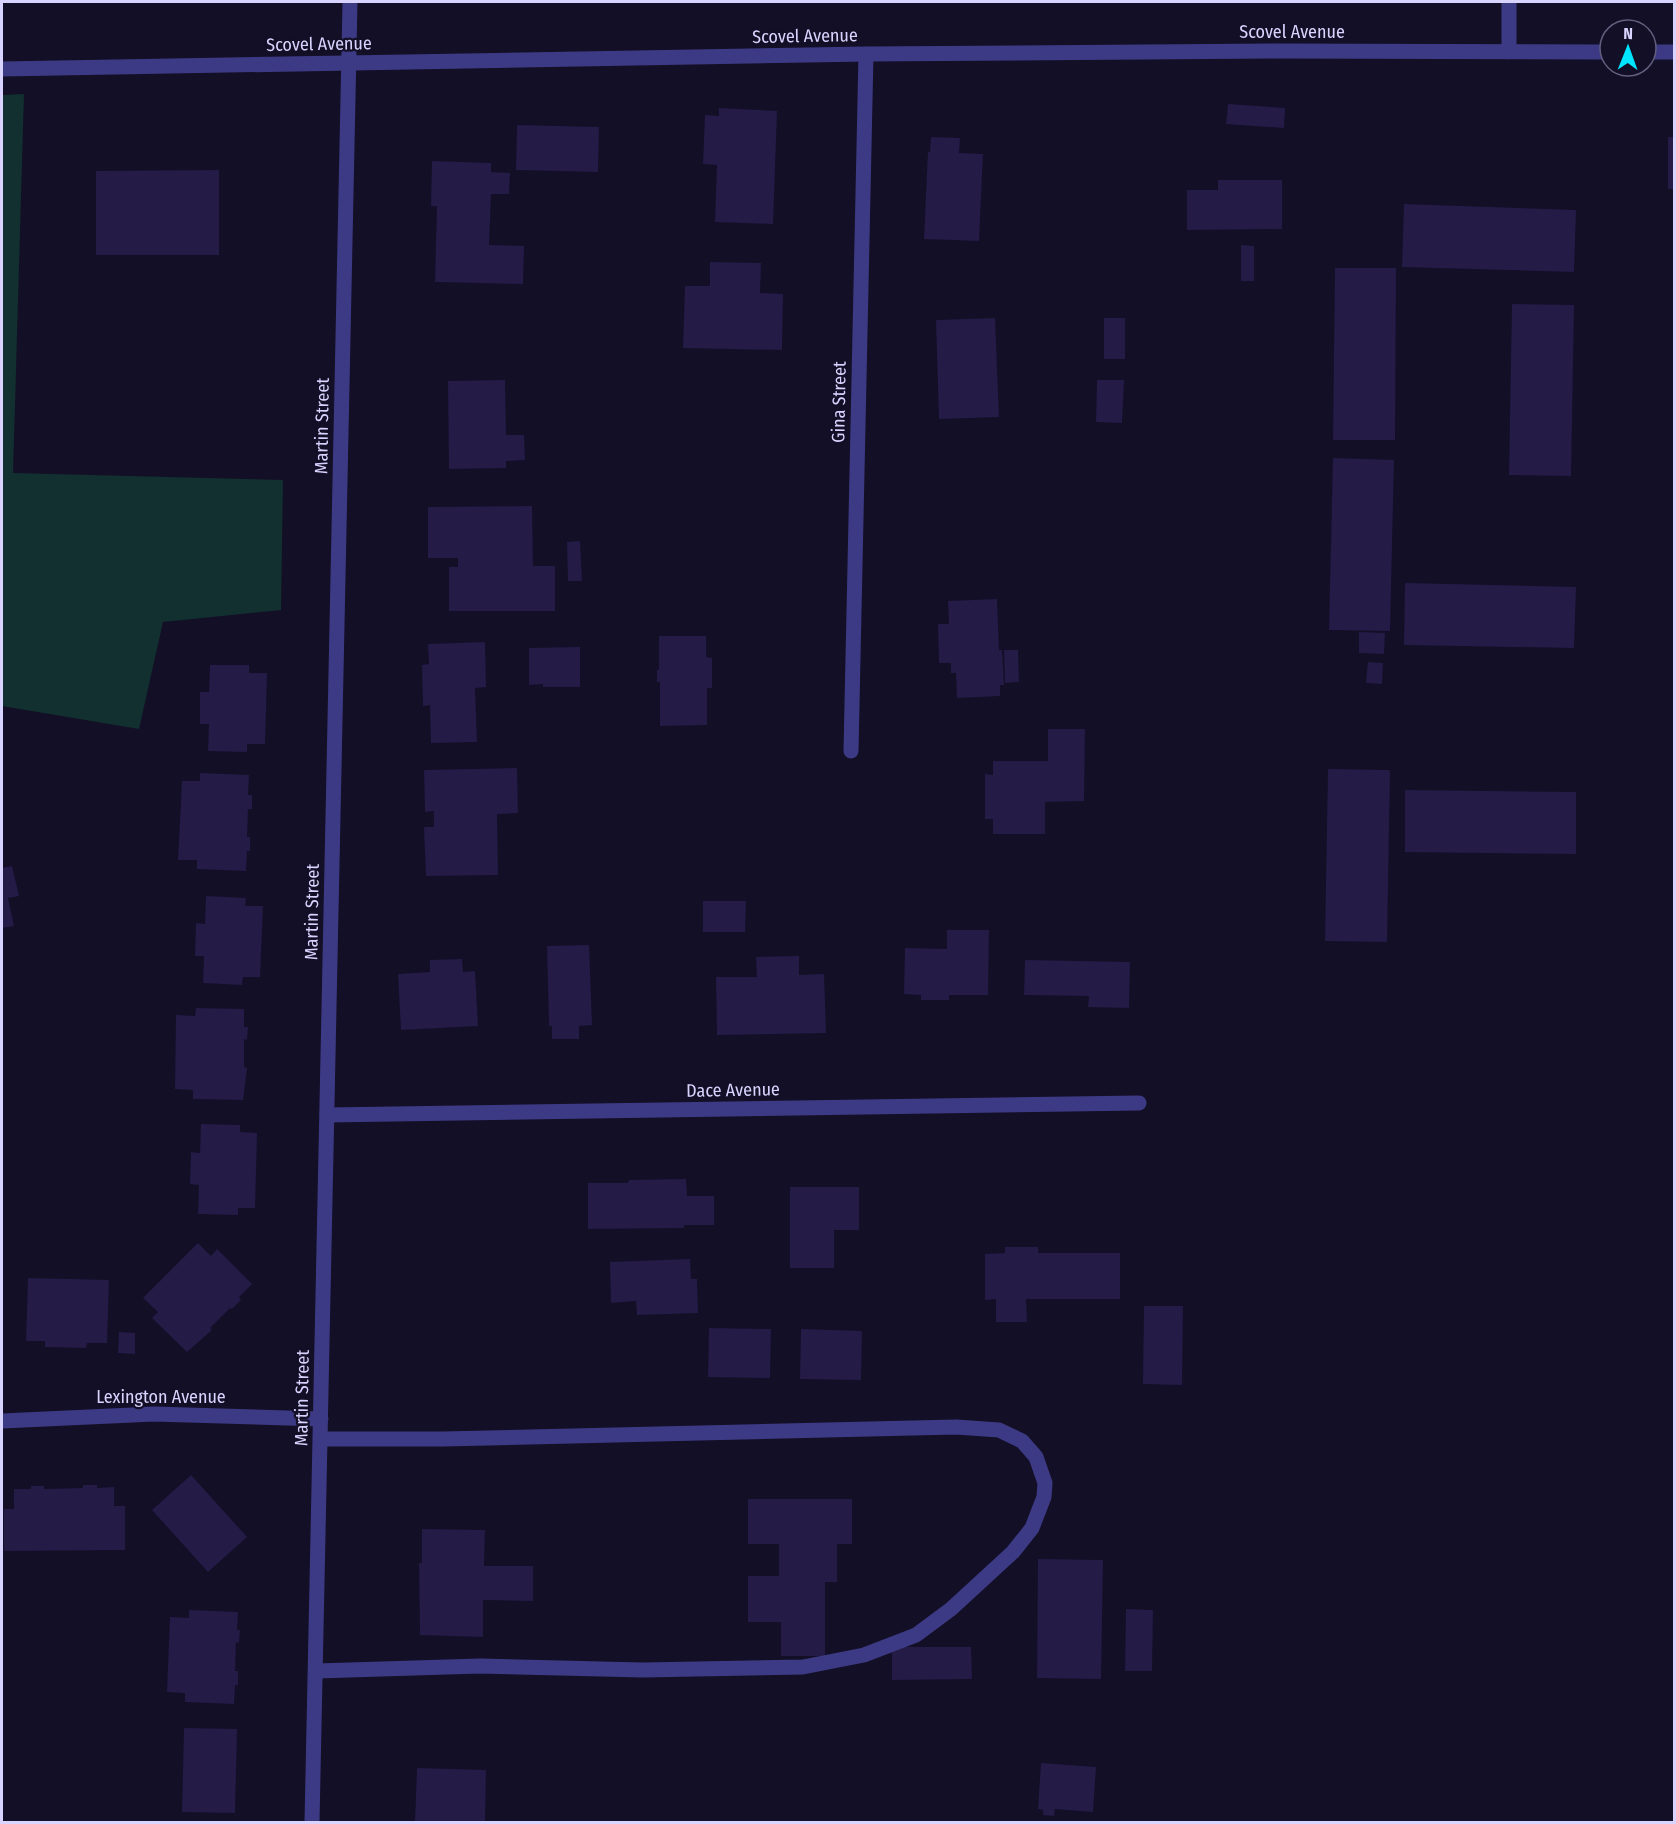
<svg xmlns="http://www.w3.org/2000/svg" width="1676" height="1824" font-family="'Fira Sans Condensed',sans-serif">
	<rect width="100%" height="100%" fill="#130f26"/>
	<path fill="#12302f" d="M24,94l-11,379 270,7 -2,130 -118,12 -24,107 -137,-23v-611z"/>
	<path fill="#241b47" d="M1228,104l57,4 -1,20 -58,-4z
		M719,108l58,3 -4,113 -58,-2 2,-57 -14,-1 2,-49 14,1z
		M517,125l82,2 -1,45 -82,-2z
		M931,137l29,1 -1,15 24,1 -4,87 -55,-2 4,-87h2z
		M1668,137h6v52h-6z
		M432,161l59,2v9l19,1 -1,21h-18l-2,51 35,1 -1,38 -88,-2 2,-76h-6z
		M219,170v85h-123v-84z
		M1218,180h64v49l-95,1v-40h31z
		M1404,204l172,6 -2,62 -172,-5z
		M1241,245l13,1v35h-13z
		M710,262l51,1 -1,30 23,1 -1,56 -99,-2 2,-62h25z
		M1335,268h61l-1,172h-62z
		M1512,304l62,1 -3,171 -62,-1z
		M995,318l4,99 -60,2 -3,-99z
		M1104,318h21v41h-21z
		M505,380l1,55h18l1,25 -19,1v7l-57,1 -1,-88z
		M1097,380h27l-2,43 -26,-1z
		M1333,458l61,2 -4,171 -61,-1z
		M532,506l1,60h22v45h-106v-44h9v-9h-30v-51z
		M580,541l2,40h-14l-1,-39z
		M1405,583l171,4 -2,61 -170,-3z
		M997,599l2,51h3l2,35h-4v11l-43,2 -1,-25h-5v-10h-12l-1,-39h11l-1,-23z
		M1359,632l26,1 -1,21 -25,-1z
		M659,636h47v21l6,1v30h-5v37l-47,1v-44h-3v-12h2z
		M485,642l1,45 -11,1 2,54 -46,1 -1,-38 -7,1 -1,-41 7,-1 -1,-20z
		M580,647v40h-37v-3l-14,1v-37z
		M1004,650h14l1,32 -14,1z
		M1368,662l15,1 -1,21 -16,-1z
		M210,665h39v8h18l-2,71h-18v8l-39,-1 1,-27h-9v-32h9z
		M1048,729h37l-1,72 -39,1v32h-52v-15h-8v-45l8,1v-14h55z
		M517,768l1,45 -21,1 1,61 -72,1 -2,-49h10v-16l-9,1 -1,-42z
		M1328,769l62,1 -3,172 -62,-1z
		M200,773l49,2 -1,20h4v14h-4l-1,28h3v14h-3l-1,20 -49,-2v-9h-19l4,-79h18z
		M1405,790l171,2v62l-171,-2z
		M12,866l7,30 -11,2 6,28 -12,2v-60z
		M206,896l40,2 -1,8h18l-3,71h-17l-1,8 -39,-2 1,-27h-9l1,-33 9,1z
		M703,901h43l-1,31h-42z
		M947,930h42l-1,65h-39v5h-28v-5l-17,-1 1,-46 42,1z
		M589,945l3,80 -13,1v13h-27v-13h-3l-2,-80z
		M799,956v19l25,-1 2,59 -109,2 -1,-58h41l-1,-20z
		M462,959l1,13 12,-1 3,55 -77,4 -3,-56 32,-2v-12z
		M1025,960l105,2 -1,46 -41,-1 1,-11 -65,-1z
		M196,1008l48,1v18h4l-1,13 -3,-1v28l3,1 -4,32 -50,-1v-9l-18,-1 1,-74 19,1z
		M201,1124l39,1v7l17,1 -2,75h-17v7l-40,-1 1,-29 -9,-1 1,-32 9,1z
		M686,1179l1,17h27v29h-30v3l-96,1v-46h40l1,-3z
		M790,1187h69v43h-25v38h-44z
		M198,1243l13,13 6,-7 35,35 -13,13 2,3 -9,9 -2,-1 -20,20 2,2 -25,22 -35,-34 6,-6 -15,-14z
		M1005,1247h33v6h82v46h-94l1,23h-31v-23l-11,1v-46l20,-1z
		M690,1259l1,20h6l1,34 -61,2 -1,-14 -25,2 -1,-41z
		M28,1278l81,2 -2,63h-20l-1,5 -41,-1v-6h-19z
		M1144,1306h39l-1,79 -39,-1z
		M709,1328l62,1 -1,49 -62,-1z
		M801,1329l61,2 -1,49 -61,-1z
		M119,1332l16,1v21l-17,-1z
		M191,1475l56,62 -39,35 -56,-62z
		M83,1485h14v3l17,-1v19h11v44l-121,1v-42h10v-20h17v-3h13v3l39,-1z
		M748,1499h104v45h-15v38h-12v74h-44v-34h-33v-46h31v-32h-31z
		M422,1529l63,1 -1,36h49v35l-50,-1v37l-63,-2 -1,-72h3z
		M1038,1559l65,1 -2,119 -64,-1z
		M1126,1609l27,1 -1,61h-27z
		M189,1610l49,2 -1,18h3l-1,13 -3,-1 -1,29h3v14h-3l-1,19 -49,-2v-9l-18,-1 3,-75 19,1z
		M892,1647h79l1,32 -80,1z
		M184,1728l53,1 -2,84 -53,-1z
		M1041,1763l55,4 -3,45 -38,-3 -1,7 -11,-1v-5l-5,-1z
		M417,1768l69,2 -1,52h-70z"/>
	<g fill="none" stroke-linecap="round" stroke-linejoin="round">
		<path stroke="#3d3a85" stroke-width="15" d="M1509,52v-50
			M1646,52h28
			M2,69l864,-15 413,-3 331,1
			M851,751l15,-697
			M327,1115l812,-12
			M2,1421l152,-7 167,5
			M316,1671l164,-5 163,4 160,-3 61,-12 52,-20 35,-26 62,-57 19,-24 12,-31 1,-14 -9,-26 -14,-16 -23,-11 -43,-3 -513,12h-122"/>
		<path stroke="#3d3a85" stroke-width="15" d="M312,1822l38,-1820"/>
	</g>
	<g text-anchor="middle" stroke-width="4.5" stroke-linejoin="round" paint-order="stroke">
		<g font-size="18" fill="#d9d4ff" stroke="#130f26">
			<text x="1292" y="38">Scovel Avenue</text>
			<text transform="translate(805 36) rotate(-1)" y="6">Scovel Avenue</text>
			<text transform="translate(319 44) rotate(-1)" y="6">Scovel Avenue</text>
			<text transform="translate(839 402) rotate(-89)" y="6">Gina Street</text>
			<text transform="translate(322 426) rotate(-89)" y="6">Martin Street</text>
			<text transform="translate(312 912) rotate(-89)" y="6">Martin Street</text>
			<text transform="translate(733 1090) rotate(-1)" y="6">Dace Avenue</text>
			<text x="161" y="1403">Lexington Avenue</text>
			<text transform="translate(302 1398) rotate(-89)" y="6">Martin Street</text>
		</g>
	</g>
	<rect width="1676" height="1824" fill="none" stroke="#d9d4ff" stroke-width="6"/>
	<g transform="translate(1628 48) rotate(1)"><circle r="28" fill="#130f26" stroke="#625e7d" stroke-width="1.5"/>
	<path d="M0-4.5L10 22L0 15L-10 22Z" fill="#00e5ff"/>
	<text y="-9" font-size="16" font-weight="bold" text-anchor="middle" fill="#d9d4ff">N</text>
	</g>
</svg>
